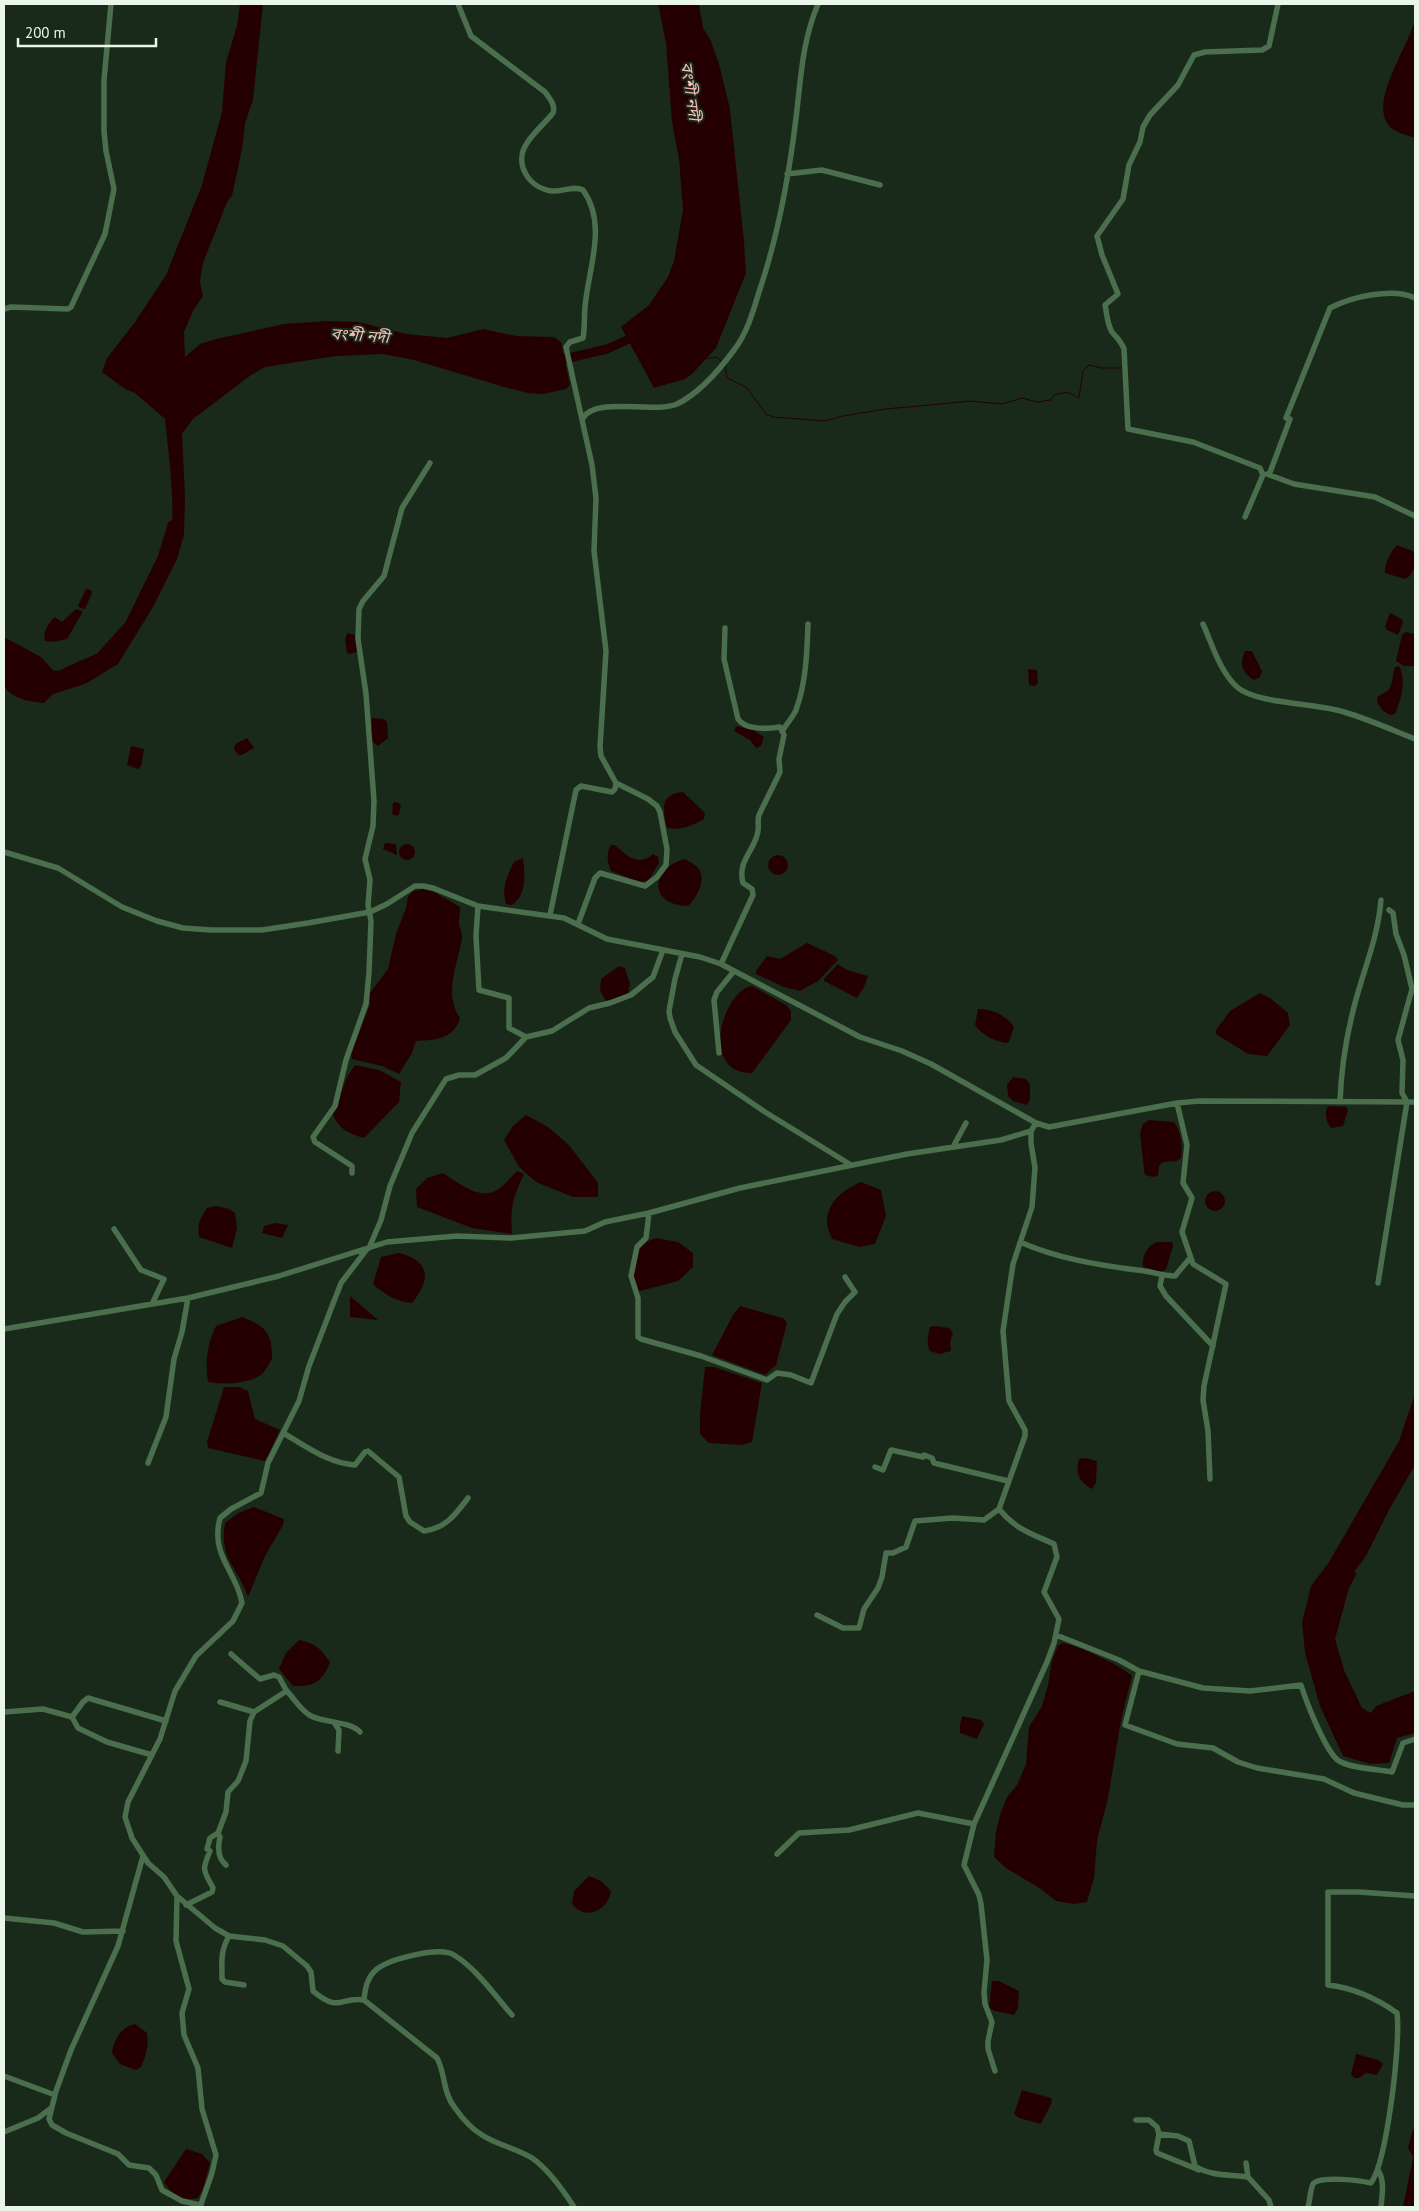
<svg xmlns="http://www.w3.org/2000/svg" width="1419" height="2211" font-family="'PT Sans','Noto Sans Bengali',sans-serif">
	<rect width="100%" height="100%" fill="#192a1a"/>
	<path fill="#250002" d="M240,4h23l-10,96 -8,23 -3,26 -10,47 -5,6 -24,61 -3,18 3,15 -10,15 -9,21 1,25 15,-13 16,-5 68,-15 44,-3 30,1 48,12 41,4 36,-9 33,7 38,1 7,5 9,43 -4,4 -23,5 -15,-1 -24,-6 -90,-27 -31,-6 -47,2 -71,11 -14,8 -58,44 -11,15 3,62 -1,39 -7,24 -24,48 -35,57 -33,20 -32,10 -9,9c-15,-2 -31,-3 -40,-17v-49l37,20 13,14c18,-2 35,-5 51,-14 22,-14 65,-109 67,-135 2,-30 -4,-72 -7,-103l-30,-26 -10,-4 -23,-17 5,-14 28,-36 31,-47 36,-90 20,-73 4,-50 11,-36z
		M658,4h41l4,24 8,13 8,23 11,45 14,133 2,31 -30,75 -24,26 -7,5 -31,9 -33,-61 28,-22 19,-28 6,-16 9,-51 -4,-51 -7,-37 -6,-79z
		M1415,24v114c-8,-3 -19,-5 -25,-11 -22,-23 16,-76 23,-102z
		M1397,545l18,7c0,11 1,22 -10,27l-20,-6c-1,-9 6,-22 12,-28z
		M86,589l5,1 1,3 -7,16 -5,-1 -2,-2z
		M76,609l6,2v2l-15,26 -13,3 -9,-1c-3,-8 4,-19 10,-24l7,5z
		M1390,613l12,6 1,4 -5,12 -11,-5 -2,-4z
		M1406,632l9,2v32h-11l-8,-5 6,-26z
		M347,633l8,2 2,17 -8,2 -2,-2 -2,-12z
		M1245,651h7l10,20 -2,6 -6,3c-12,-7 -15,-16 -9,-29z
		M1399,666c8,14 2,33 -4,48l-5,1 -8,-5 -5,-8 1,-6c18,-7 12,-14 17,-29z
		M1028,669l9,1 1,13 -3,3 -6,-1z
		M372,718l12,1 3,3 1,16 -10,8 -5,-4 -2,-8z
		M736,726l17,4 11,7 -3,9 -5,2 -6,-8 -16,-9z
		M247,738l7,10 -12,7h-4l-4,-6 1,-5z
		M131,746l13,3 -3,17 -3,3 -11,-4z
		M683,792l22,21 -1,6c-9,6 -25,12 -37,9 -4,-17 -8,-34 16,-36z
		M396,802l5,2 -2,10 -2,2 -5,-2 1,-11z
		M385,843l11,1 1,11 -14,-6z
		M399 852a8 8 0 1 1 16 0a8 8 0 1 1-16 0Z
		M611,845h4c12,11 23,22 38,9l5,3 1,6 -11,18 -9,1 -28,-11c-4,-9 -5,-18 0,-26z
		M768 865a10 10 0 1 1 20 0a10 10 0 1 1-20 0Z
		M523,858c2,16 4,37 -11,47l-6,-1c-5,-16 1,-28 8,-42z
		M684,859c5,2 11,5 14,9 9,11 -1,30 -10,38 -40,-1 -38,-37 -4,-47z
		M423,889l13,4 24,14c0,5 -1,10 -1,16 0,5 4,10 3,15 -4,27 -19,55 -2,80 -6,21 -24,22 -44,23l-4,12 -13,21 -17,-8 -30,-7 -1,-5 19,-50v-11l18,-24 8,-35 10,-26 2,-11 5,-6z
		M807,943l28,13 3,4 -20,21 -18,10 -16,-4 -28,-13v-3l11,-15 13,3z
		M838,964l9,6 21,6 -4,11 -7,11 -33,-17v-2z
		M619,966l6,2 5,16 -2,10 -22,7 -6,-10 1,-12z
		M752,986l34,19 5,6v9l-39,53c-53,1 -30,-82 0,-87z
		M1260,993l10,5 18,15 2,12 -23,31 -19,-2 -32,-20v-4l14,-19z
		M978,1009c14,0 28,6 36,18l-5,15 -3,1c-12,-2 -24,-8 -31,-18z
		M355,1065l24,5 22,12 -2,20 -35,36c-14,-4 -26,-9 -31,-24l14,-37z
		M1013,1077l13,2 4,5v15l-3,6 -14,-4 -5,-5 -1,-11z
		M1328,1106l18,1 2,3 -5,16 -12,2c-5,-6 -7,-15 -3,-22z
		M526,1115l22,12 21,18 29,38v14h-25l-37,-15 -17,-15 -15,-27 9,-14z
		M1149,1120l25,2c7,9 9,25 7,36l-4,3 -14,1 -4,4 -1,10 -5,1 -8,-2 -1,-5 -4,-37 3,-9z
		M517,1171l7,3c-11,24 -14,32 -12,60l-40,-6 -55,-21 -1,-18 11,-11 16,-5c14,9 37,28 54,17 8,-5 14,-13 20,-19z
		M861,1182l20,8 5,26 -11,28 -16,3 -27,-8c-2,-5 -6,-14 -5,-20 2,-19 18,-30 34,-37z
		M1205 1201a10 10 0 1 1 20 0a10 10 0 1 1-20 0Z
		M216,1206l13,3 6,4 2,15 -5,20 -33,-11c-2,-12 1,-19 8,-29z
		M275,1223l13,2 -6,13 -20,-5 2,-7z
		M656,1238l22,4 15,11v14l-15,14 -42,11c-4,-22 -5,-47 20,-54z
		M1158,1242h14l1,4 -7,23 -5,3 -18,-5c-2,-10 5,-23 15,-25z
		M399,1253c32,8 32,27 13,50 -15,-1 -28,-9 -39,-19l8,-27z
		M350,1296l28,24 -28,-3z
		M740,1306l43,12 4,5 -11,42 -11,10 -53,-20 21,-40z
		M242,1317c23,8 31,17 30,42 -3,5 -6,10 -9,14 -11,11 -41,12 -55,9 -3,-20 -1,-38 8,-56z
		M935,1326l14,2 4,5 -3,9 1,9 -12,3 -9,-3c-4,-8 -2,-16 0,-24z
		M705,1367h9l48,16 -10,59 -10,3 -33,-2 -9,-9v-20z
		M224,1387h15l9,4 7,28 25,11 -15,31 -57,-13 -1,-6z
		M1415,1394v71l-26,45 -23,46 -12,16 3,1 -8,15 -14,51 9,31 18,38 9,5 5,-7 39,-15v42l-18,5 -8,25 -19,1 -27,-8 -23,-50 -15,-53 -3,-31 9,-36 18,-24 70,-121z
		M1086,1458l11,3 -1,22 -4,6c-13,-7 -17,-16 -13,-30z
		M254,1507l30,12 -1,6 -18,31 -17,41c-10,-31 -29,-36 -23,-74l13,-10z
		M299,1640c16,3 22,9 31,22 -7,20 -17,25 -37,24l-14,-17 7,-16z
		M1062,1643c16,2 58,22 70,33l-11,44 -13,78 -11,43 -3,37 -7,24 -13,2 -18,-3 -15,-12 -35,-21 -12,-11 2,-26 5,-19 6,-15 10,-12 9,-21 3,-37 13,-21 6,-21 4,-24 6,-15z
		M962,1716l19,4 3,4 -7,15 -17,-6v-8z
		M589,1876l12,5 10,10c-3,20 -26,30 -39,13l2,-13z
		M992,1981h7l20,10 -1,17 -4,7 -19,-4 -6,-3z
		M135,2024l12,9c2,13 -1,23 -6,34l-5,3 -16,-6 -8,-11c2,-14 9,-26 23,-29z
		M1356,2054l22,6 5,4 -6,11 -11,-2 -7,5h-5l-3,-4z
		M1022,2090l29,8 1,4 -11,22 -22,-6 -5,-4z
		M1413,2129h2v78h-12l10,-50 -5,-9z
		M186,2149l16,5 8,9 -7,26 -5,9c-14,4 -27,-3 -34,-16z"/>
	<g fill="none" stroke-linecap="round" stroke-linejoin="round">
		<path stroke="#250002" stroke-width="1" d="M704,359l13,-2 5,6
			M725,366l2,12 19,9 20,27 7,3 52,4 18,-5 42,-7 45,-4 40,-4 32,3 20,-6 15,4 14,-2 3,-5 14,-3 11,6 4,-27 6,-6 13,3h21"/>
		<path stroke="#250002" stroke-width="9" d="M560,360l47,-11 31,-14
			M66,672l34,-15 29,-32 33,-67 10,-33"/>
		<path stroke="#4b6e4d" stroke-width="5.5" d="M458,4l13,32 74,56c4,6 11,13 8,21 -8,10 -19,19 -26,30 -14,21 2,45 25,48 11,1 21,-6 31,-1 25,35 5,79 2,117 -1,10 0,20 -2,31l-13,4 -4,5 26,118 4,33 -2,53 12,100 -6,96 1,9 15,27 32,16 9,7 3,6 7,37 -1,16 -9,12 -12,9 -45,-13 -5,5 -17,46
			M787,174l35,-4 58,15
			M4,309l7,-2 57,2 3,-2 34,-73 9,-45 -8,-38 -2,-20v-51l7,-76
			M583,418c13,-22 71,-4 94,-14 21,-10 43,-35 57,-54 13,-17 19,-38 25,-58 19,-56 30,-116 37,-174 5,-40 6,-76 22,-114
			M1267,474l27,10 81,13 40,19
			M1269,475l21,-56 -4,-1 44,-110c21,-11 63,-21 85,-10
			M1245,517l18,-42 -3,-7 -67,-26 -65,-13 -4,-80c-3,-8 -7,-11 -12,-17 -5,-8 -5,-18 -7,-27l13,-11 -16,-39 -5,-19 26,-37 6,-34 11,-23 3,-15 7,-12 28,-30 16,-30 11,-3 57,-2 7,-4 9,-42
			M1203,624c9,20 17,48 34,63 19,17 80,16 107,25 24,7 48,18 71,27
			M783,730c4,-7 10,-13 13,-20 10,-27 11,-57 12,-86
			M4,852l54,16 64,39 35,14 26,7 28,2h51l46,-7 62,-11 17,-8 28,-18h8l10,2 45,18 86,12 43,21 93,18 21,7 139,73 42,14 29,13 105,59 13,4 128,-24 22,-2 216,1
			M478,906l-2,30 3,54 30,8v30l17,9
			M550,915l26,-125 5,-4 31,6 3,-3 1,-6
			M682,954l-7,25 -6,32 1,7 5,14 21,33 69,47 86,53
			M721,964l32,-69 -1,-6 -9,-6c-6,-23 12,-32 15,-52 1,-6 -1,-10 1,-16l21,-43 -1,-13 5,-24 -4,-8c-13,2 -34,3 -42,-8l-14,-60 1,-31
			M719,1053l-5,-53 3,-8 17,-21
			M1340,1102c1,-32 6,-64 14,-95 9,-36 24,-69 27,-107
			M1177,1103l10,42 -4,38 9,15 -10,34 11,32 33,20 -22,102 -1,14 5,31 2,48
			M953,1147l13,-24
			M352,1173v-7l-37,-24 -2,-5 22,-31 11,-46 20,-56 3,-31 2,-52 -3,-16 2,-25 -5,-21 8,-33 1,-25 -8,-107 -8,-55 1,-30 4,-8 21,-25 18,-68 28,-45
			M649,1213l-3,25 -9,9 -6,29 7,22v39l3,2 60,17 66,24 10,-7 14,2 20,8 26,-69 8,-12 10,-10 -10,-15
			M114,1229l27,41 23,9 -12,25
			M1020,1242c36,16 77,23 117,28 13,1 25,6 38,6l15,-18
			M369,1248l12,-28 9,-34 22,-53 34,-54 13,-4h16l31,-17 20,-21 26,-6 37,-23 21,-5 21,-8 22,-18 10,-27
			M367,1249l-26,34 -32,83 -10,35 -31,62 -7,30 -30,16 -11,9c-10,38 17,54 22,85l-9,18 -37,35 -21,35 -15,48 -32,63 -3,15 7,21 16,25 16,14 13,19 38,32 14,8 36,4 18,6 24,20 4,6 2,19c28,23 27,5 51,9l73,58c9,17 5,33 18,50 7,10 17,21 27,27 15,10 34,13 50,23 16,11 31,32 42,49
			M1162,1276l-2,10 6,10 47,50
			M1378,1283l29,-181 -5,-9 1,-33 -5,-20 14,-51 -8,-34 -8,-21 -3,-21 -4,-3
			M4,1329l184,-31 91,-22 108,-34 70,-6 54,2 74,-7 20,-9 44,-9 91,-25 167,-34 94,-14 30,-9
			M283,1433c23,13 44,30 72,32l10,-13 3,-1 31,26 7,39 4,6 14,9c22,-3 31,-16 44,-33
			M148,1463l18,-46 8,-58 8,-27 6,-34
			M875,1467l8,3 8,-20 32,7 1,-2 8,3 2,5 74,18
			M817,1615l26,13h16l5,-19 14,-21 4,-11 4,-24h7l13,-6 9,-26 38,-3 31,2 15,-11
			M1056,1635l63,25 20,11
			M286,1690c8,8 14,20 25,26 13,7 39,5 49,16
			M220,1702l34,10
			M4,1712l39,-3 29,8 11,-15 5,-4 78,23
			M72,1717l6,11 29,14 45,13
			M335,1724l4,6 -1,21
			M1415,1739l-12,4 -11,29c-15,-3 -39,-3 -53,-11 -13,-8 -33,-60 -38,-76l-51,6 -47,-3 -64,-17 -14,54 52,19 36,4 25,14 19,6 67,11 30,14 49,12h12
			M218,1833l2,4c-2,9 -3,21 6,28
			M777,1854l22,-21 50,-3 69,-17 56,11
			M143,1856l-25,90 -47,104 -15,41 -7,28 3,6 14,8 52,21 11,11 20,3 7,7 6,15 20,11 18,4
			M177,1896l-1,45 13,48 -7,24 2,22 14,33 4,41 14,46 -4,18 -12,34
			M186,1905l26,-13 1,-4c-9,-18 -12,-16 -3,-37l-3,-2 3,-11 8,-5 8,-21 2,-20 10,-11 8,-20 4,-40 4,-9 31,-20 1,-2 -7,-13 -5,-2 -14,4 -29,-25
			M4,1918l50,5 29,9 40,-1
			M229,1936c-9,16 -7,25 -7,43l3,3 19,3
			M364,2000c1,-11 3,-23 13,-31 13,-10 62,-23 77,-14 23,14 41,41 58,60
			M995,2071l-7,-22v-8l4,-19 -7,-18 -1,-12 3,-32 -6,-56 -2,-9 -15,-30 10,-41 73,-162 7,-19 5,-24 -15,-27 13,-35 -3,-13c-22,-10 -39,-15 -55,-35l26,-73v-6l-16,-29 -6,-70 10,-67 19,-57 3,-39 -4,-25v-12l5,-8
			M4,2076l51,19
			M1136,2120h13l8,7 2,7 19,2 11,5 6,25c17,11 34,8 53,11l21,23 2,7
			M4,2132l34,-14 12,-9
			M1159,2134l-3,16 1,3 42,17
			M1246,2163l2,14
			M1378,2170c7,11 4,24 3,37
			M1308,2207c2,-6 2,-17 5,-23 6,-9 49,-3 58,-1 16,-22 30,-141 26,-170 -21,-15 -42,-25 -69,-28v-93h31l56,4"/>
	</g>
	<g text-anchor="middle" stroke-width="4" stroke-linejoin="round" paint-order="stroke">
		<g font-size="16" font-style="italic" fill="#f8bcb7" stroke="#192a1a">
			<text transform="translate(691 91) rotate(82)" y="6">বংশী নদী</text>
			<text transform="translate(360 335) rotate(4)" y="6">বংশী নদী</text>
		</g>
	</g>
	<rect width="1419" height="2211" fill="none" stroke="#ebf6eb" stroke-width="10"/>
	<path d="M18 38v8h138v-8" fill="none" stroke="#ebf6eb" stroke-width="2.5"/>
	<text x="25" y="38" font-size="15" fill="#ebf6eb" stroke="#192a1a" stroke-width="4" paint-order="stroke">200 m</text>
</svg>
